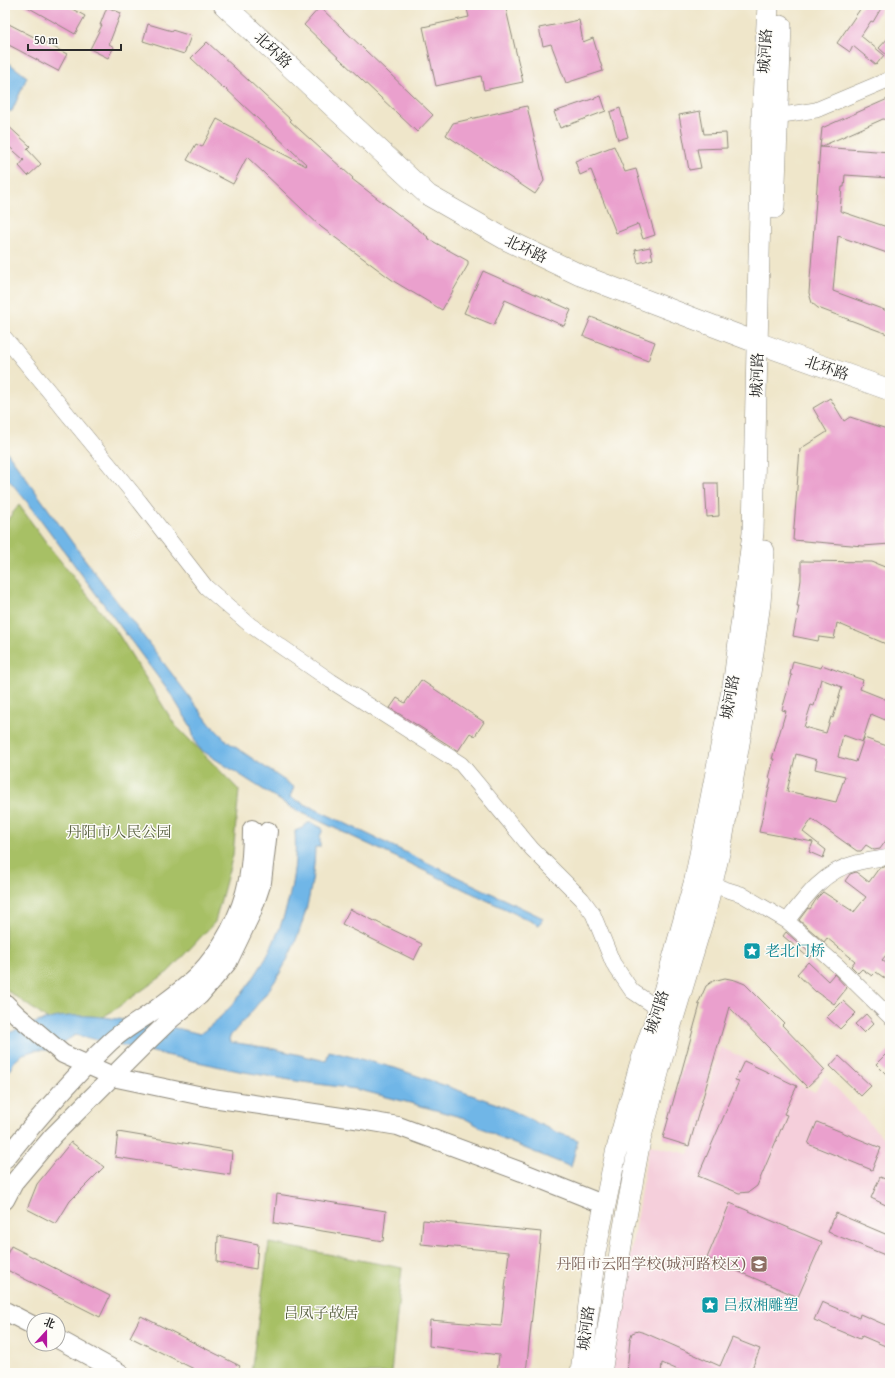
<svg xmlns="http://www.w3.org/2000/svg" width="895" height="1378" font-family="'Gentium Book Plus','Noto Serif SC',serif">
	<rect width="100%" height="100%" fill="#fdfcf7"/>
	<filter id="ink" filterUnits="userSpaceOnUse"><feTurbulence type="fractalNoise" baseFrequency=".025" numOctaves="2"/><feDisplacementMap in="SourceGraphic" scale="8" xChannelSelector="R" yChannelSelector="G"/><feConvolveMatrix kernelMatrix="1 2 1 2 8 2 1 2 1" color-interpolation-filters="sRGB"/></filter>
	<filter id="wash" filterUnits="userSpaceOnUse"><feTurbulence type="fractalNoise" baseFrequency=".012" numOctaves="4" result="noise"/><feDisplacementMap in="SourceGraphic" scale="16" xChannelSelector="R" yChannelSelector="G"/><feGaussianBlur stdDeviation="0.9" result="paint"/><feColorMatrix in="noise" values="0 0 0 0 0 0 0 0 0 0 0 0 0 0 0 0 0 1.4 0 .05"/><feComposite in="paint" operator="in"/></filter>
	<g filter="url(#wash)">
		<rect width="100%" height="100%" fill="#efe6ca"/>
		<path fill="#f5cfdb" d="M720,1047l95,45 10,-16 65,69v228h-280l39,-228 40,9z"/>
		<path fill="#a7c065" stroke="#697648" d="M19,505l32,44 66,83 58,93 64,65 -6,65 -18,67 -47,50 -54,38 -44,28 -31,-25 -30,-21 -4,-5v-464z
			M269,1243l133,25 -11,105h-140z"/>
		<path fill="#70b6e7" stroke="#4e7089" d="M5,60l22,17 -15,34 -7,1z
			M5,449l69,96 136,179 18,18 66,45 -4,10 253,121 -4,7 -247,-117 -91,-58 -5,-6 -6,-19 -18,-29 -140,-188 -27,-33z
			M308,823h4l10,5v4l-2,4v11h-5c-1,45 -14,92 -38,131 -13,20 -30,39 -46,57l-2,4 1,3 40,6 56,13 3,-10 66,17 105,37 56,27 22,8 -7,27 -69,-28 -38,-21 -50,-14 -58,-15 -54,-7 -63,-11 -164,-36 -23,15h-16l-13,4 -9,8 -9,17v-44c18,-9 43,-18 64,-19 19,-1 37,1 55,4 26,3 51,7 76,14 62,-46 100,-126 95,-203l7,-3z"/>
		<g id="blocks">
			<path fill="#eaa0cd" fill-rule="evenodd" d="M24,5h41l20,11 -10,18z
				M466,5h39l18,77 -39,8 -3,-14 -45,10 -13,-59 46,-10z
				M863,5h20l-10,17 -2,-1 -10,15 23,19 -8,10 -23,-19 -3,6 -13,-9z
				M107,7l14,6 -12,31 5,3 -6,11 -18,-9 12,-24h-2z
				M320,7l113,108 -16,17 -113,-107z
				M579,20l4,22 10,-4 10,33 -37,12 -15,-39 -8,2 -4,-18z
				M5,22l62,32 -9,17 -53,-28z
				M148,24l24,7v-1l19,6 -7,18 -41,-13z
				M890,36v22l-11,-10z
				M207,42l84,78 -1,1 63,57 -1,1 76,58 -1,1 41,23v4l-26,45 -47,-28 -74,-55 -74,-70 -14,27 -46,-24 9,-16 6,3 15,-28 89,47 1,-1 -82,-77 -1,1 -33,-31z
				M601,96l5,15 -46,17 -6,-16z
				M890,98v22l-7,-1 -63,28 2,-19z
				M527,106l17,75 -9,13 -89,-59 7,-12z
				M620,108l8,29 -10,3 -8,-28z
				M700,111l4,23 22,-1 1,15 -30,1 4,19 -12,2 -10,-55z
				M5,123l25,23 -3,3 14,15 -13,12 -9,-10 5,-6 -19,-17z
				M614,146l11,26 11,-3 19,66 -12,4 -5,-15 -22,9 -25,-63 -11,5 -5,-14z
				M820,147l70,5v26l-45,-3 -1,12h-2l-2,24 50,17v26l-52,-18 -5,55 57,21v23l-72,-27 -6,-5 -3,-10z
				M650,247l3,12 -15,4 -3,-13z
				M483,271l88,39 -7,16 -59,-26 -11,25 -30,-12z
				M591,317l64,25 -7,19 -65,-25z
				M830,398l14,23 6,-4 40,13v114l-27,2 -70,-6 7,-91 27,-17 -14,-24z
				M705,483h13l1,33 -12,1z
				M801,561l71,1 18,7v64l-4,11 -49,-21 -3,16 -15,-2 -1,4 -25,-5 6,-30h-2l4,-26z
				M793,661l28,7 1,-3 41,15 -3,9 30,12v21l-19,-8 -9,28 -19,-7 -5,22 18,5 8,-24 26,9 -4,12 4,1v75l-10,14 -6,1 -8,-5 -5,6h-4l-45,-32 -9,13 23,18 -3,8 -14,-6 4,-10 -54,-10 12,-53 -2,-1 5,-19h-2l14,-48 -4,-1 10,-35h-2zM821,679l21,8 -9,31 -2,-1 -5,16 -22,-6 7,-22 3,1zM796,754l21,6 -2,9 30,7 -9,26 -49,-11z
				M421,680l63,42 -9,14 -5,-3 -12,18 -68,-43 7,-10 8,5z
				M888,866l2,2v82l-8,10 8,6v16l-14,-10 -4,4 -10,-7 -4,4 -7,-7 4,-5 -28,-23 -3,4 -25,-22 9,-12 2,1 7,-11 6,-6 31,20 12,-15 -21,-16 5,-7 6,-2 13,10 10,-14z
				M350,909l72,35 -8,16 -72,-36z
				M786,932l26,23 -3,3 -26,-22z
				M808,962l20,19 6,-7 13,14 -13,16 -18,-13v1l-19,-18z
				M725,978l10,2 10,4 39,39 -2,2 43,45 -18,17 -78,-80 -40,139 -26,-8 37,-133 -2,-1 8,-18 7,-5z
				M843,1001l13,12 -16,16 -13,-12z
				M866,1014l8,9 -10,10 -9,-9z
				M890,1050v28l-14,-14z
				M839,1056l32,30 -10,10 -31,-30z
				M744,1061l53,25 -13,28 3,1 -30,71 -8,6 -10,1 -41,-17 41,-95 -4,-1z
				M817,1122l64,26 -9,22 -64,-26z
				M118,1132l114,19 -2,24 -115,-18z
				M71,1142l33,25 -34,34 -14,23 -29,-15 10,-25z
				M880,1177l10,4v26l-19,-9z
				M277,1194l109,17 -3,30 -109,-18z
				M730,1203l92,39 -24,55 -91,-39z
				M836,1213l54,23v21l-62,-25z
				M423,1220l118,12 -15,141h-29l2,-18 -70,-9 1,-26 71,6 8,-74 -88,-8z
				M218,1236l40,8 -2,25 -39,-7z
				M11,1246l99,50 -10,21 -95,-48v-11z
				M822,1302l37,16 1,-4 30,13v21l-28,-12 -2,3 -46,-19z
				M141,1316l99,50 -4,7h-34l-72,-36z
				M638,1331l7,2 75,33 12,-28 28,11 -10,24h-65l-23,-10 -1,10h-34l3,-34 2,-6z"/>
		</g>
	</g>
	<g filter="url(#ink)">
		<use href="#blocks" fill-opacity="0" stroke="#8d887a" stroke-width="1"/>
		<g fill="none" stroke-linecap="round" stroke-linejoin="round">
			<g stroke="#8d887a" stroke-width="16">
				<path id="minor" d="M769,117l47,-7 74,-31
					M5,338l135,164 66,85 44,38 81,56 130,83 71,85 50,50 11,15 20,49 19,28 27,18
					M702,882l39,12 46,27 51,45 52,51
					M787,921c18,-24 38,-51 69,-58 11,-3 23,-4 34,-6"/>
			</g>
			<g stroke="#8d887a" stroke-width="20">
				<path id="tertiary" d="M5,1003l12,12 46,39 54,24 95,20 150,22 36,6 124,46 83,33
					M5,1159c33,-41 67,-81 105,-117 15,-14 34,-23 50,-36 12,-9 26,-19 37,-30 25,-26 44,-61 51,-96 3,-17 4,-34 4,-51
					M5,1200l10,-19 38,-45 90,-90 28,-27 29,-24 28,-33 24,-50 10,-30 6,-51
					M5,1311l29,15
					M58,1339l62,34"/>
			</g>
			<g stroke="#8d887a" stroke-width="22">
				<path id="secondary" d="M224,5l204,190 77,44 75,36 178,68 132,47
					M774,208l7,-182
					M581,1373l14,-121 21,-99 24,-88 19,-56 36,-129 39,-200 19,-147 9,-415 6,-113
					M601,1373l22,-140 17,-93 31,-115 34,-112 17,-73 22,-125 16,-112 4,-52"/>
			</g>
			<use href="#minor" stroke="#fff" stroke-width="15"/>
			<use href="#tertiary" stroke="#fff" stroke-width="18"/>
			<use href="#secondary" stroke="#fff" stroke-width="21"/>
		</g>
	</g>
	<defs>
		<g id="sight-square" transform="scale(0.9)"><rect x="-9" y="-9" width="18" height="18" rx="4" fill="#0f9aa8" stroke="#fdfcf7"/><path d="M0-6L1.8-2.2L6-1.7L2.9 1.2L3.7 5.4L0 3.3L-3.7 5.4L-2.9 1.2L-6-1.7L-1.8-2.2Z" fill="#fff"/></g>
		<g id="school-square" transform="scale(0.9)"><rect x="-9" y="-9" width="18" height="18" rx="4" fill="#8d6e63" stroke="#fdfcf7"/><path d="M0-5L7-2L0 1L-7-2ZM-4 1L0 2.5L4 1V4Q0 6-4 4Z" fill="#fff"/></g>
	</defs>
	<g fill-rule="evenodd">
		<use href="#sight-square" x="752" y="951"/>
		<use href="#school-square" x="759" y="1264"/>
		<use href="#sight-square" x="710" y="1305"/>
	</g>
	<g text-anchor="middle" stroke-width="3" stroke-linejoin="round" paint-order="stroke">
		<g font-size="15" fill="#2b2b2b" stroke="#fdfcf7">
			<text transform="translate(273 50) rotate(43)" y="5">北环路</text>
			<text transform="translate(765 51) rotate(-87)" y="5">城河路</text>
			<text transform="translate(526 249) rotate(26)" y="5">北环路</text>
			<text transform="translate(827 368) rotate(19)" y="5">北环路</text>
			<text transform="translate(757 375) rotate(-88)" y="5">城河路</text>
			<text transform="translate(730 697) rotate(-80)" y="5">城河路</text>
			<text transform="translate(657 1012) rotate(-72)" y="5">城河路</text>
			<text transform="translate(586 1328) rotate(-83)" y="5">城河路</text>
		</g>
		<g font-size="15" fill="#565f3f" stroke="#fdfcf7">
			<text x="119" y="837">丹阳市人民公园</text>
			<text x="321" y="1318">吕凤子故居</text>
		</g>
		<g font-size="15" fill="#0d838f" stroke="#fdfcf7" text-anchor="start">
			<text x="765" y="956">老北门桥</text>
			<text x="723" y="1310">吕叔湘雕塑</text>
		</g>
		<g font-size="15" fill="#785e54" stroke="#fdfcf7" text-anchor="end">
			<text x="746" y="1269">丹阳市云阳学校(城河路校区)</text>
		</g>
	</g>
	<rect width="895" height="1378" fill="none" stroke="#fdfcf7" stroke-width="20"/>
	<g transform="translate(46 1332) rotate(21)"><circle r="19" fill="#fdfcf7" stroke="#a9a8a5"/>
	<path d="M0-3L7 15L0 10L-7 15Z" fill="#b5179e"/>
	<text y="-6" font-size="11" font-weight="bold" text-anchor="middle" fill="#2b2b2b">北</text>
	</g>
	<path d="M28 44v6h93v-6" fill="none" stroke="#2b2b2b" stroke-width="2"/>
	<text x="34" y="44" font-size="12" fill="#2b2b2b" stroke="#fdfcf7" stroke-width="3" paint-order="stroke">50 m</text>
</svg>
